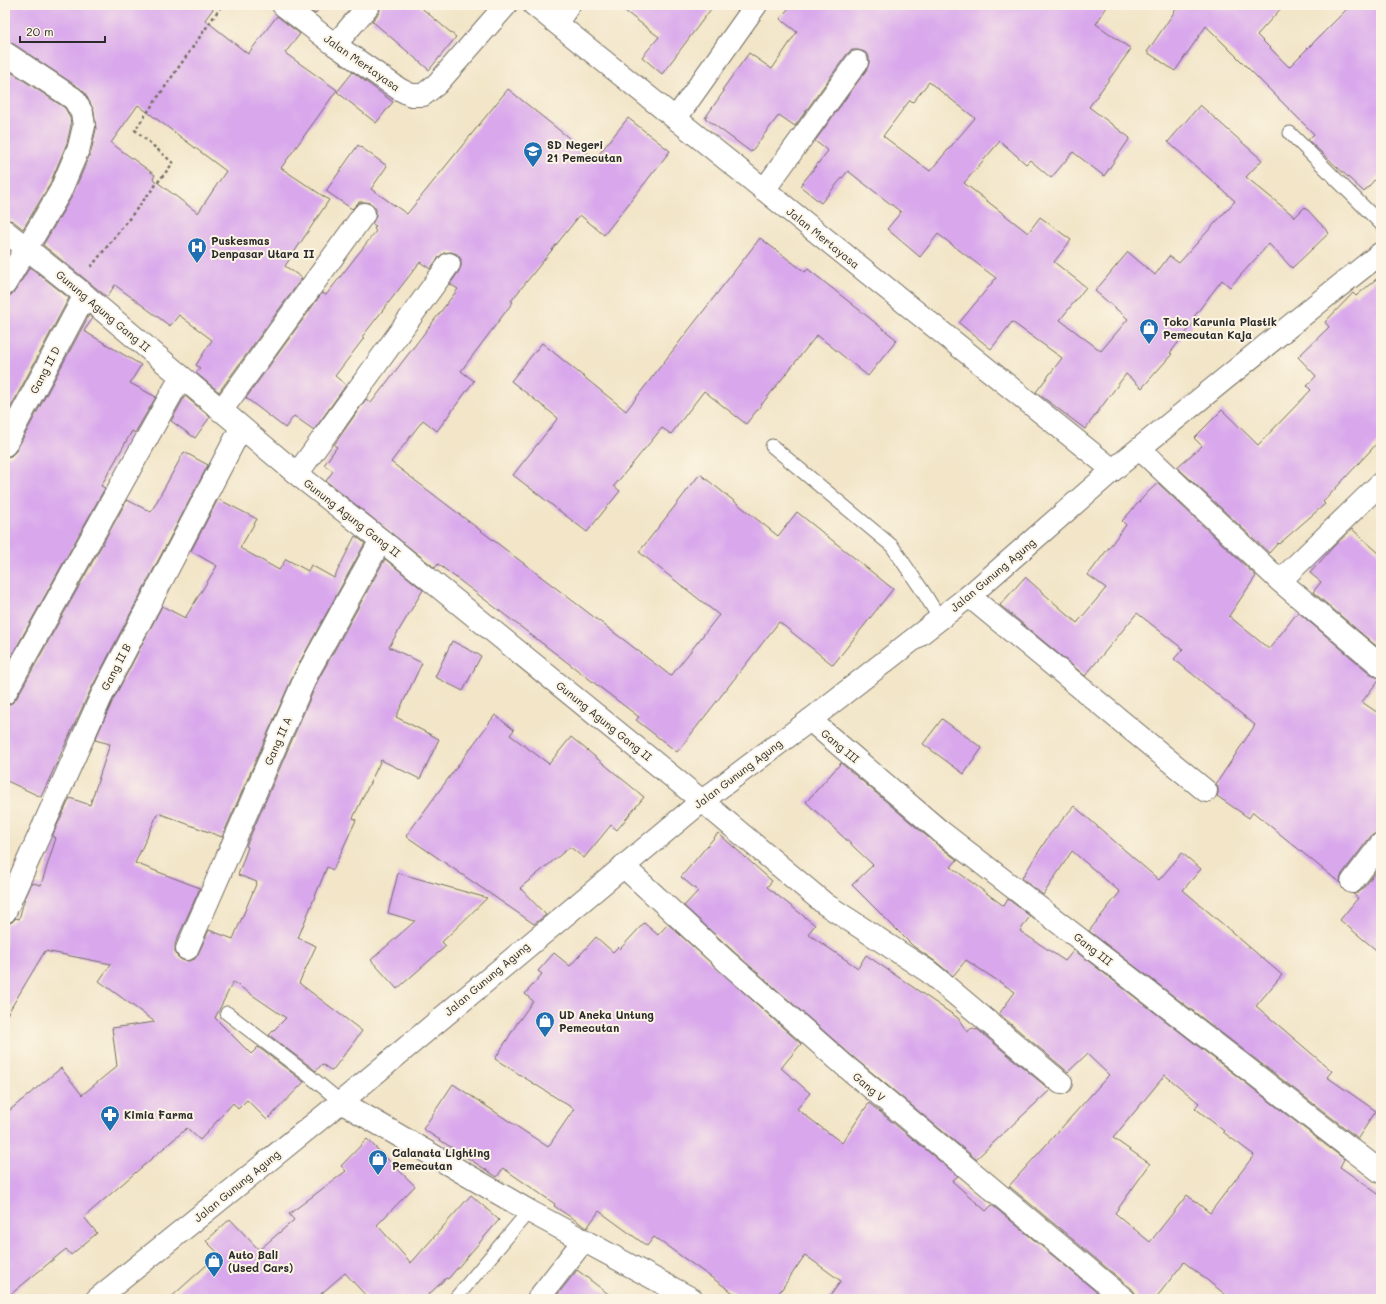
<svg xmlns="http://www.w3.org/2000/svg" width="1386" height="1304" font-family="Mali,sans-serif">
	<rect width="100%" height="100%" fill="#fcf5e5"/>
	<filter id="ink" filterUnits="userSpaceOnUse"><feTurbulence type="fractalNoise" baseFrequency=".025" numOctaves="2"/><feDisplacementMap in="SourceGraphic" scale="8" xChannelSelector="R" yChannelSelector="G"/><feConvolveMatrix kernelMatrix="1 2 1 2 8 2 1 2 1" color-interpolation-filters="sRGB"/></filter>
	<filter id="wash" filterUnits="userSpaceOnUse"><feTurbulence type="fractalNoise" baseFrequency=".012" numOctaves="4" result="noise"/><feDisplacementMap in="SourceGraphic" scale="16" xChannelSelector="R" yChannelSelector="G"/><feGaussianBlur stdDeviation="0.9" result="paint"/><feColorMatrix in="noise" values="0 0 0 0 0 0 0 0 0 0 0 0 0 0 0 0 0 1.4 0 .05"/><feComposite in="paint" operator="in"/></filter>
	<g filter="url(#wash)">
		<rect width="100%" height="100%" fill="#f2e5c8"/>
		<g id="blocks">
			<path fill="#d9a8ec" fill-rule="evenodd" d="M5,5h211l-11,15 43,34 29,-38 23,18 -15,19 52,37 -56,78 48,32 -44,66 17,12 -83,114 -23,-19 4,-5 -4,-3 16,-25 -33,-25 -9,11 -55,-41 -8,12 -64,-52 28,-47 20,-46 5,-23 -2,-18 -9,-18 -4,-4 -69,-46 -7,-2zM138,105l88,66 -28,42 -45,-34 2,-4 -44,-32z
				M304,5h18l-7,9z
				M381,5h37l38,32 -27,33 -57,-49 7,-8z
				M617,5h97l-52,69 -20,-17 17,-20z
				M791,5h317l-12,19 35,25 -42,58 41,31 -26,38 -31,-24 -22,26 -21,-18 -4,4 -26,-23 -36,42 64,50 12,-16 31,23 -17,22 32,25 -26,33 41,31 27,-32 -33,-28 33,-39 27,23 14,-19 10,7 56,-62 -67,-59 32,-37 62,55 -16,17 49,40 10,-10 24,26 -37,35 -23,-24 -39,43 -8,-7 -29,38 3,2 -26,33 2,1 -30,34 -16,-14 -41,55 -49,-37 26,-34 -50,-36 -21,27 -32,-26 37,-45 -58,-44 -18,23 -33,-28 14,-17 -53,-41 -27,32 -21,-17 28,-35 -13,-10 52,-72 2,-6v-6l-4,-5 -7,-2h-6l-5,4 -52,72 -16,-11 -28,37 -46,-34 19,-27 -2,-1 27,-37 23,16 25,-37 -17,-13zM929,82l46,36 -45,53 -47,-35 27,-36 3,2z
				M1179,5h105l-27,30 32,32 62,-62h30v167l-17,20 -56,-52 6,-6 -108,-108 -31,45 -28,-19z
				M5,68l60,40 5,9 1,8 -4,18 -18,43 -26,43 -10,-8 -8,-2z
				M353,72l40,30 -17,21 -39,-31z
				M508,89l87,70 33,-41 42,33 -66,84 -24,-20 -69,86 2,1 -52,69 13,10 -37,50 -14,-11 -32,42 280,214 48,-61 -80,-63 61,-78 78,62 19,-24 96,77 -60,76 -54,-43 -102,130 -41,-32 3,-3 -201,-153 -3,4 -109,-87 7,-10 -9,-6 13,-18 -3,-2 32,-46 5,4 87,-114 -8,-5 9,-13 2,-5v-7l-4,-5 -6,-2 -7,1 -5,4 -9,12 -10,-7 -58,75 2,1 -29,38 11,9 -32,45 -20,-14 -9,12 -39,-30 76,-105 4,2 50,-64 -2,-2 2,-3 -4,-2 4,-8v-7l-4,-5 -6,-2h-7l-7,7 -26,-18 32,-46 29,21 -16,23 36,25z
				M760,238l45,34 3,-3 89,71 -29,36 -51,-41 -71,89 -42,-33 -33,43 -9,-6 -48,58 6,5 -33,41 -74,-57 45,-57 -47,-37 31,-38 84,68z
				M30,267l39,31 -64,120v-122l6,-1 4,-4z
				M1381,275v164l-58,63 2,2 -46,40 -1,-1 -9,10 -92,-86 25,-21 -8,-8 28,-28 36,35 53,-55 -4,-4 9,-10 -18,-19 31,-30 -4,-5 28,-29 3,3z
				M89,315l4,3 -9,13 57,34 -11,18 26,14 -21,36 -3,-2 -31,55 4,2 -99,178 -1,-1v-208l6,-1 5,-5z
				M185,396l25,21 -15,21 -24,-17z
				M184,452l24,13 -118,226 -49,106 -36,-17v-71l2,-4 5,-2 4,-4 111,-199 24,12z
				M1158,483l98,93 -27,40 40,33 29,-37 75,64 7,2 -18,24 19,13v117l-5,1 -5,3 -29,38 -2,6v3l-87,-71 -4,6 -32,-22 1,-3v-6l-2,-3 39,-59 -81,-66 9,-10 -46,-36 -52,63 -85,-71 25,-28 52,46 29,-35 -18,-13 38,-50 -4,-4 26,-29z
				M218,499l39,20 -17,29 39,22 7,-11 22,12 3,-6 23,13 21,-42 10,7 -69,126 -74,168 -64,-24 -23,50 65,25 -25,56v7l2,5 5,4 7,1 6,-2 3,-5 11,-24 24,9 24,-57 -19,-7 10,-28 -2,-1 72,-166 67,-121 38,31 -34,57 33,16 -26,54 43,22 -19,40 -39,-19 -28,58 3,2 -23,50 -6,-3 -29,71 18,8 -17,37 63,48 -30,40 -10,-7 -6,7 -47,-36 17,-17 -53,-36 -18,36 36,36 7,-7 46,35 -37,38 -20,-20 -9,9 -5,-6 -33,37 -13,-12 -103,89 13,16 -26,22 -5,-6 -61,50v-185l56,-46 21,27 35,-29 -5,-38 43,-6 -56,-41 12,-17 -66,-13 -40,67 1,-94 6,-2 4,-4 3,1 5,-18 8,-18 9,2 15,-47 -3,-1v-3l17,-36 20,7 20,-61 -15,-4 17,-38 50,-96 23,12 32,-52 -26,-15z
				M1352,529l29,26v95l-68,-58 8,-10 -11,-9 23,-26z
				M452,641l29,15 -18,35 -28,-14z
				M495,715l19,15 -4,5 39,29 22,-27 73,60 -27,33 -6,-5 -27,33 -14,-11 -50,41 26,27 -12,9 -128,-88z
				M942,719l40,29 -18,26 -41,-30z
				M841,763l89,76 27,21 -6,7 53,39 4,-7 22,17 -10,15 45,30 9,-11 270,209 -4,8 41,29v103h-150l-47,-37 -29,37h-19v-5l-4,-5 -123,-103 100,-111 -22,-21 -19,18 -69,-58 16,-22 -49,-32 -13,16 -17,-14 -23,-16 -61,-61 21,-20 -67,-63zM1165,1075l34,28 -4,5 29,23 -1,1 31,23 -44,58 -23,-18 -37,47 -35,-29 35,-49 -37,-26z
				M1074,806l85,74 23,-27 19,16 -18,21 99,85 -26,31 76,65 -5,6 49,34 -18,27 -269,-207 31,-39 -48,-41 -29,44 -21,-17 28,-44z
				M718,833l54,48 -5,6 48,38 -7,9 50,34 8,-13 92,63 9,14 5,-4 4,2 1,-1 73,61 -74,69 -124,-103 -118,-104 -50,-46 14,-15 -17,-14z
				M1381,865v89l-41,-34 18,-22 -5,-4 4,-1 5,-3z
				M398,873l89,25 -45,44 4,4 -49,43 -26,-29 44,-39 -27,-8z
				M644,923l14,12 10,-11 133,120 -20,24 29,25 -13,16 45,34 27,-40 89,73 -6,5 34,30 6,-6 113,94h-277l13,-18 -36,-26 -30,44h-33l-88,-62 -7,9 -48,-35 -12,17 -33,-22 1,-2 -52,-36 -6,9 -74,-48 30,-45 95,63 26,-38 -79,-50 23,-37 15,-21 -8,-7 17,-20 -4,-3 16,-18 16,13 26,-29 17,15 5,-5 2,2z
				M367,1139l48,47 -38,39 34,38 60,-68 28,25 -51,59 -2,-1 -22,21h-55l-24,-26 -30,26h-146l50,-45 -13,-13 24,-22 29,31 35,-30 -5,-6 57,-43 -5,-5z
				M577,1270l38,29h-61z"/>
		</g>
	</g>
	<g filter="url(#ink)">
		<use href="#blocks" fill-opacity="0" stroke="#716c62" stroke-width="1"/>
		<g fill="none" stroke-linecap="round" stroke-linejoin="round">
			<g stroke="#716c62" stroke-width="15">
				<path id="lane" d="M1290,133l91,91
					M772,446l120,100 32,47 16,26
					M227,1013l85,65 29,24
					M455,1299l74,-88"/>
			</g>
			<g stroke="#716c62" stroke-width="24">
				<path id="street" d="M283,5l52,40 64,44 12,6h12l14,-11 69,-79
					M534,5l579,465
					M557,23l12,-18
					M335,45l34,-40
					M5,53l69,46 8,14 2,13 -5,21 -19,45 -55,92
					M676,118l80,-113
					M764,190l93,-128
					M5,231l70,56 222,187 84,66 321,261 123,103 104,68 132,111
					M221,411l143,-197
					M5,445l80,-150
					M1140,449l140,132 101,85
					M297,474l152,-210
					M1280,581l101,-98
					M969,596l237,195
					M5,693l176,-316
					M810,720l130,111 441,341
					M623,866l103,95 118,104 280,234
					M1352,882l29,-38
					M5,912l96,-215 140,-269
					M187,949l120,-275 74,-134
					M341,1102l188,109 163,88
					M538,1299l46,-59"/>
			</g>
			<g stroke="#716c62" stroke-width="24">
				<path id="secondary" d="M97,1299l244,-197 361,-301 108,-81 159,-124 144,-126 205,-167 63,-50"/>
			</g>
			<path stroke="#716c62" stroke-width="2.5" stroke-dasharray="3 3" stroke-linecap="butt" d="M91,267l82,-104 -38,-33 87,-125"/>
			<use href="#lane" stroke="#fff" stroke-width="13"/>
			<use href="#street" stroke="#fff" stroke-width="22"/>
			<use href="#secondary" stroke="#fff" stroke-width="22"/>
		</g>
	</g>
	<defs>
		<g id="school-pin" transform="scale(1)"><path d="M0 17L-7.5 6A9.5 9.5 0 1 1 7.5 6Z" fill="#1f6fb2" stroke="#fcf5e5"/><path d="M0-5L7-2L0 1L-7-2ZM-4 1L0 2.5L4 1V4Q0 6-4 4Z" fill="#fff"/></g>
		<g id="hospital-pin" transform="scale(1)"><path d="M0 17L-7.5 6A9.5 9.5 0 1 1 7.5 6Z" fill="#1f6fb2" stroke="#fcf5e5"/><path d="M-5-5h3v3.5h4V-5h3V5h-3V1.5h-4V5h-3Z" fill="#fff"/></g>
		<g id="shop-pin" transform="scale(1)"><path d="M0 17L-7.5 6A9.5 9.5 0 1 1 7.5 6Z" fill="#1f6fb2" stroke="#fcf5e5"/><path d="M-5-2.5h2.3a2.7 3.5 0 0 1 5.4 0H5L5.5 6h-11ZM-1.5-2.5h3a1.5 2.3 0 0 0-3 0Z" fill="#fff"/></g>
		<g id="pharmacy-pin" transform="scale(1)"><path d="M0 17L-7.5 6A9.5 9.5 0 1 1 7.5 6Z" fill="#1f6fb2" stroke="#fcf5e5"/><path d="M-2-6h4v4h4v4h-4v4h-4v-4h-4v-4h4Z" fill="#fff"/></g>
	</defs>
	<g fill-rule="evenodd">
		<use href="#school-pin" x="533" y="151"/>
		<use href="#hospital-pin" x="197" y="247"/>
		<use href="#shop-pin" x="1149" y="328"/>
		<use href="#shop-pin" x="545" y="1021"/>
		<use href="#pharmacy-pin" x="110" y="1115"/>
		<use href="#shop-pin" x="378" y="1159"/>
		<use href="#shop-pin" x="214" y="1261"/>
	</g>
	<g text-anchor="middle" stroke-width="4" stroke-linejoin="round" paint-order="stroke">
		<g font-size="11" fill="#2b2b2b" stroke="#fcf5e5">
			<text transform="translate(362 63) rotate(35)" y="4">Jalan Mertayasa</text>
			<text transform="translate(823 238) rotate(39)" y="4">Jalan Mertayasa</text>
			<text transform="translate(103 311) rotate(40)" y="4">Gunung Agung Gang II</text>
			<text transform="translate(45 370) rotate(-62)" y="4">Gang II D</text>
			<text transform="translate(352 518) rotate(38)" y="4">Gunung Agung Gang II</text>
			<text transform="translate(993 575) rotate(-40)" y="4">Jalan Gunung Agung</text>
			<text transform="translate(116 667) rotate(-62)" y="4">Gang II B</text>
			<text transform="translate(604 721) rotate(39)" y="4">Gunung Agung Gang II</text>
			<text transform="translate(278 741) rotate(-66)" y="4">Gang II A</text>
			<text transform="translate(840 746) rotate(40)" y="4">Gang III</text>
			<text transform="translate(738 774) rotate(-37)" y="4">Jalan Gunung Agung</text>
			<text transform="translate(1093 949) rotate(38)" y="4">Gang III</text>
			<text transform="translate(487 979) rotate(-40)" y="4">Jalan Gunung Agung</text>
			<text transform="translate(869 1087) rotate(40)" y="4">Gang V</text>
			<text transform="translate(237 1186) rotate(-39)" y="4">Jalan Gunung Agung</text>
		</g>
		<g font-size="11" font-weight="bold" fill="#2b2b2b" stroke="#fcf5e5" text-anchor="start">
			<text x="547" y="149">SD Negeri<tspan x="547" dy="13">21 Pemecutan</tspan></text>
			<text x="211" y="245">Puskesmas<tspan x="211" dy="13">Denpasar Utara II</tspan></text>
			<text x="1163" y="326">Toko Karunia Plastik<tspan x="1163" dy="13">Pemecutan Kaja</tspan></text>
			<text x="559" y="1019">UD Aneka Untung<tspan x="559" dy="13">Pemecutan</tspan></text>
			<text x="124" y="1119">Kimia Farma</text>
			<text x="392" y="1157">Calanata Lighting<tspan x="392" dy="13">Pemecutan</tspan></text>
			<text x="228" y="1259">Auto Bali<tspan x="228" dy="13">(Used Cars)</tspan></text>
		</g>
	</g>
	<rect width="1386" height="1304" fill="none" stroke="#fcf5e5" stroke-width="20"/>
	<path d="M20 36v6h85v-6" fill="none" stroke="#2b2b2b" stroke-width="2"/>
	<text x="26" y="36" font-size="12" fill="#2b2b2b" stroke="#fcf5e5" stroke-width="3" paint-order="stroke">20 m</text>
</svg>
